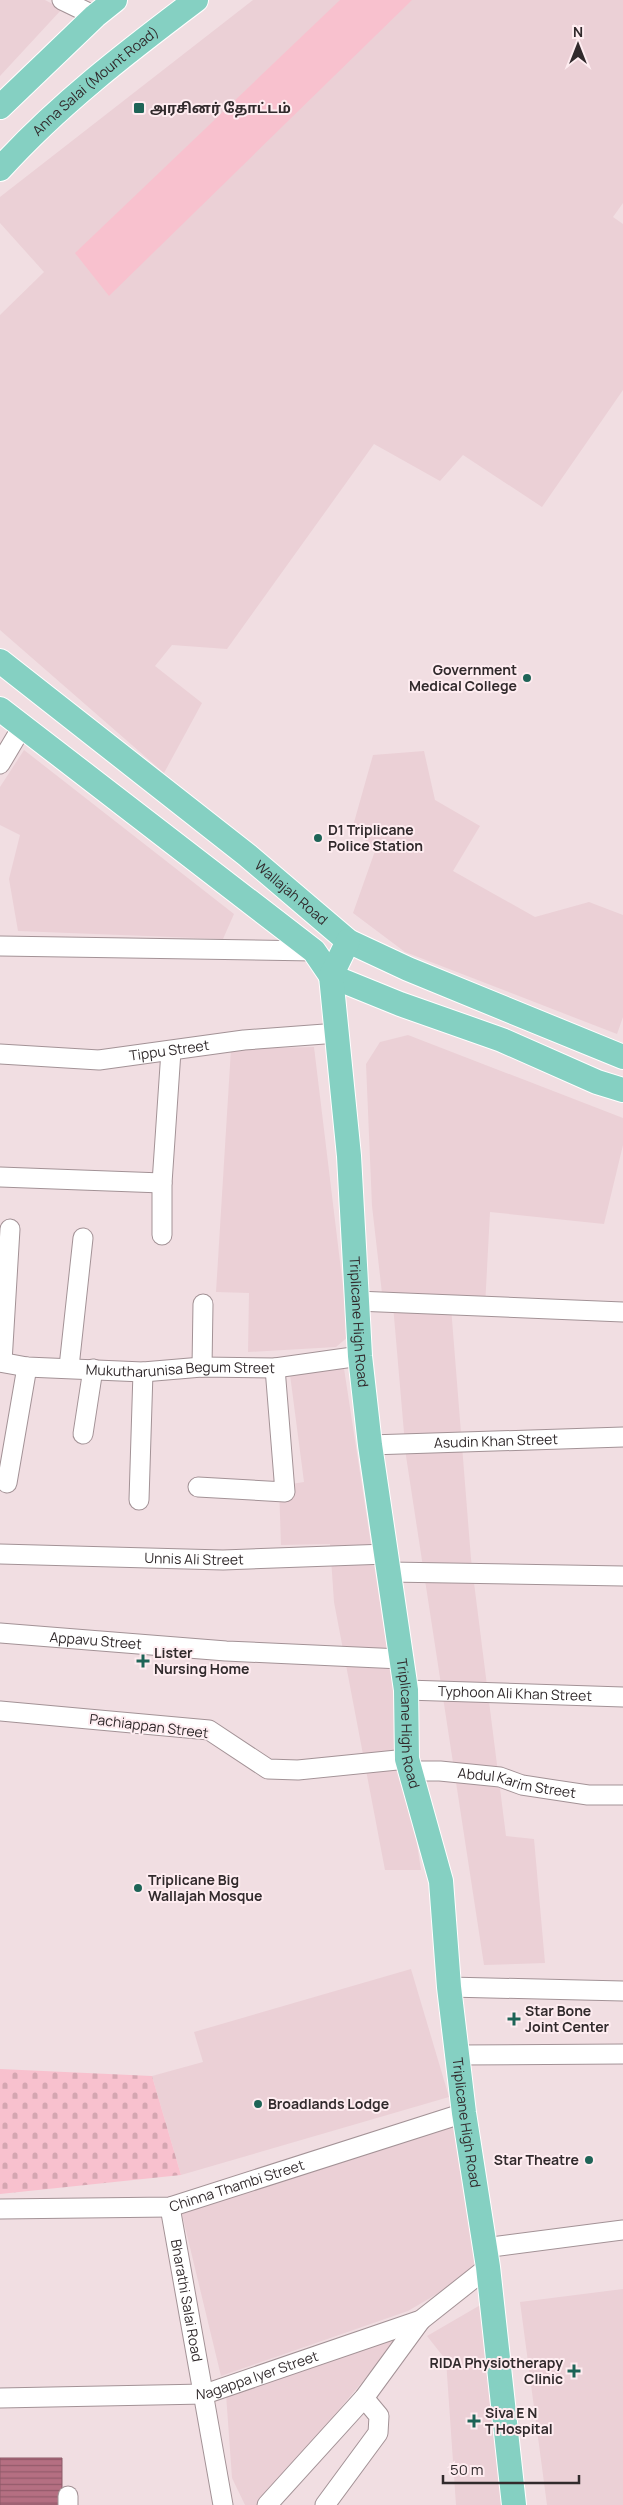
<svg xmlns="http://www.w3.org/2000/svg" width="623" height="2505" font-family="Manrope,'Noto Sans Tamil',sans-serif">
	<defs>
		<pattern id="cemetery-stones" width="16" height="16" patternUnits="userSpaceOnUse" patternTransform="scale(1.25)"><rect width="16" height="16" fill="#f8c1ce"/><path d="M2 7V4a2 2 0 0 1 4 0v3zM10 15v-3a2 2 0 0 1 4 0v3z" fill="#d5a6b1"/></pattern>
		<pattern id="water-rules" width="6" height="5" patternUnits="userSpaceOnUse" patternTransform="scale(1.25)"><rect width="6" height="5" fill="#b56f82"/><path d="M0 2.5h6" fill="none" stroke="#945b6b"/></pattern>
	</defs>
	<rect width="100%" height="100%" fill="#f1dee2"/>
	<path fill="#ebd0d6" d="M0,0h45l17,9 -62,67z
		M253,0h370v203l-10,14 10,7v166l-81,117 -79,-52 -23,26 -66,-37 -147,205 -55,-4 -17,21 47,37 -38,70 -164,-143v-315l44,-43 -44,-49v-26z
		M24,750l210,164 -11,25 -205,-8 -9,-52 11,-44 -20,-10v-38z
		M424,751l11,49 45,26 -27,45 82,46 54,-15 34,13v102l-6,17 -212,-82 -52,-39 22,-62 -22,-25 20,-71z
		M408,1035l215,83v27l-19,79 -114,-12 -5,95 -102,-5 -11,-96 -6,-142 14,-22z
		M314,1047l35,289 -13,11 -88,5 1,-59 -33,-1 15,-243z
		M393,1305l58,2 20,252 35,277 28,3 11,124 -61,2 -78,-509z
		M343,1362l78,508h-36l-51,-268 -4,-58 -49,1 -2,-59 25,-4 -15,-115z
		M411,1969l38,128 -268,78 -29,-99 51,-14 -9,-30z
		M459,2118l22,150 -73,43 -187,65 -41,-170z
		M623,2289v216h-76l-27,-203z
		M489,2300l20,205h-53l-10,-145 -19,-24z
		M391,2336l3,8 -135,161h-14l-13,-27 -6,-84z"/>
	<path fill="#f8c1ce" d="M340,0h72l-303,296 -34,-43z"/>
	<path fill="url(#cemetery-stones)" d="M0,2069l152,7 29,99 -181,19z"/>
	<path fill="url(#water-rules)" stroke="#8d5a68" d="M0,2458h62v47h-62z"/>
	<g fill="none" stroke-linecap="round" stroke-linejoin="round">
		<g stroke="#a39296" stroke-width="21">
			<g id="minor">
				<path d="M62,0l33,16"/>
				<path d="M0,764l22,-37"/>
				<path d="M0,946l314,5"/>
				<path id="s1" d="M0,1054l99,6 145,-20 94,-7"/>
				<path d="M0,1177l162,6"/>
				<path d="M162,1235v-52l9,-132"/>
				<path d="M356,1301l267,11"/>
				<path id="s2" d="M0,1362l27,5 116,5 59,-5 73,1 85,-12"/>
				<path d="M2,1362l8,-133"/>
				<path d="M69,1367l14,-129"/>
				<path d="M202,1367l1,-63"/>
				<path d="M83,1434l10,-65"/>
				<path id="s3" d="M370,1445l253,-8"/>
				<path d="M7,1483l20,-116"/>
				<path d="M198,1487l87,5 -10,-124"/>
				<path d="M139,1500l4,-128"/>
				<path id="s4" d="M0,1554l223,6 164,-6"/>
				<path d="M389,1572l234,4"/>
				<path id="s5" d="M0,1633l226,18 175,8"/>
				<path id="s6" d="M406,1690l217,7"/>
				<path d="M0,1711l209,19 59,39 30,1 109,-11"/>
				<path id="s7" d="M410,1771h30l60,6 22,8 66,10h35"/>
				<path d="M449,1987l174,4"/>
				<path d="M458,2055l165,-1"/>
				<path id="s8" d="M170,2207l53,298"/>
				<path id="s9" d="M0,2209l170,-2 294,-94"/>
				<path d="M484,2248l139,-18"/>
				<path id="s10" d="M0,2398l205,-4 216,-74 67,-53"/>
				<path d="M68,2505v-9"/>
				<path d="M267,2505l97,-107 57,-78"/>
				<path d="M325,2505l53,-72 1,-17 -15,-18"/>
			</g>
		</g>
		<g stroke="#fff" stroke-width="26">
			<g id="major">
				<path d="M0,107l95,-91 20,-16"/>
				<path id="s11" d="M0,169c58,-64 127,-117 196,-169"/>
				<path id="s12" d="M0,661l247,194 101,86 60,28 215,88"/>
				<path d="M0,709l314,242 17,25 69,28 102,36 95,42 26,8"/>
				<path id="s13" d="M348,941l-17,35 18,180 11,200 10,89 36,245 1,69 34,122 8,106 15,126 24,154 26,238"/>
			</g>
		</g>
		<use href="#minor" stroke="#fff" stroke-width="19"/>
		<use href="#major" stroke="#85d0c2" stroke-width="24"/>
	</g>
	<g fill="#1e6457" stroke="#feecf0" stroke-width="2">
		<rect x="133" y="102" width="12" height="12" rx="2.5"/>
		<circle cx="527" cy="678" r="5"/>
		<circle cx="318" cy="838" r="5"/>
		<path d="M140.5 1653.5h5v5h5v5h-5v5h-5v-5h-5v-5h5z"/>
		<circle cx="138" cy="1888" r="5"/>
		<path d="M511.5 2011.5h5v5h5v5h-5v5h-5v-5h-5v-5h5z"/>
		<circle cx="258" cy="2104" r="5"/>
		<circle cx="589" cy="2160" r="5"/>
		<path d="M571.5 2363.5h5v5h5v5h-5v5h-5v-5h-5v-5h5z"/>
		<path d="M471.5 2413.5h5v5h5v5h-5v5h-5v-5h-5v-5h5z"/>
	</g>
	<g text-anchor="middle" stroke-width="4" stroke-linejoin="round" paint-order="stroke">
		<g font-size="14" fill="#312a2c" stroke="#feecf0">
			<text dy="5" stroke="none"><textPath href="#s11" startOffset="130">Anna Salai (Mount Road)</textPath></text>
			<text dy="5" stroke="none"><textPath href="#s12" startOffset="372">Wallajah Road</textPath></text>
			<text dy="5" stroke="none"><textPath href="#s1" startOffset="170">Tippu Street</textPath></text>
			<text dy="5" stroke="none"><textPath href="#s13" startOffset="386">Triplicane High Road</textPath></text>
			<text dy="5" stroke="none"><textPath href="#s2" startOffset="181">Mukutharunisa Begum Street</textPath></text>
			<text dy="5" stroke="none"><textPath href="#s3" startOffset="126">Asudin Khan Street</textPath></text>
			<text dy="5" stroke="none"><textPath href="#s4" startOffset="194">Unnis Ali Street</textPath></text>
			<text dy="5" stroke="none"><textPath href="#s5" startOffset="96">Appavu Street</textPath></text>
			<text dy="5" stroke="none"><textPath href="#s6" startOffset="109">Typhoon Ali Khan Street</textPath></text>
			<text dy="5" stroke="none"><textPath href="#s13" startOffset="791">Triplicane High Road</textPath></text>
			<text transform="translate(149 1726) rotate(7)" y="5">Pachiappan Street</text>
			<text dy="5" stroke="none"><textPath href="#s7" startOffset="108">Abdul Karim Street</textPath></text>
			<text dy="5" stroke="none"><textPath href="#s13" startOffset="1196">Triplicane High Road</textPath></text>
			<text dy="5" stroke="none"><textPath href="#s9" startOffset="240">Chinna Thambi Street</textPath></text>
			<text dy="5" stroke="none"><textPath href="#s8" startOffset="95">Bharathi Salai Road</textPath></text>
			<text dy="5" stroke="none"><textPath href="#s10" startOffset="260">Nagappa Iyer Street</textPath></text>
		</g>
		<g font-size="14" font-weight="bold" fill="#312a2c" stroke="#feecf0" text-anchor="start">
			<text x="150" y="113">அரசினர் தோட்டம்</text>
			<text x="517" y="675" text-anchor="end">Government<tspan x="517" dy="16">Medical College</tspan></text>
			<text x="328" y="835">D1 Triplicane<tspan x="328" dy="16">Police Station</tspan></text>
			<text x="154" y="1658">Lister<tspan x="154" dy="16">Nursing Home</tspan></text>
			<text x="148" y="1885">Triplicane Big<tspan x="148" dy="16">Wallajah Mosque</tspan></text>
			<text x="525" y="2016">Star Bone<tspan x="525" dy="16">Joint Center</tspan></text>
			<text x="268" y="2109">Broadlands Lodge</text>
			<text x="579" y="2165" text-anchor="end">Star Theatre</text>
			<text x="563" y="2368" text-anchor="end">RIDA Physiotherapy<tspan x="563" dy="16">Clinic</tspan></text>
			<text x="485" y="2418">Siva E N<tspan x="485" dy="16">T Hospital</tspan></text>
		</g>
	</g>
	<g transform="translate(578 45)" stroke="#feecf0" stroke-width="4" paint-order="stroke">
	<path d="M0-4L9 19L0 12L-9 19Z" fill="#312a2c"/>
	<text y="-8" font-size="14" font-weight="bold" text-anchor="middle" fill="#312a2c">N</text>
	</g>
	<path d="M443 2475v8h136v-8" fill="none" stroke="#312a2c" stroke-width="2.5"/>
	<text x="450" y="2475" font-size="15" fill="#312a2c" stroke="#feecf0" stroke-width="4" paint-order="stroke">50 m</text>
</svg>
